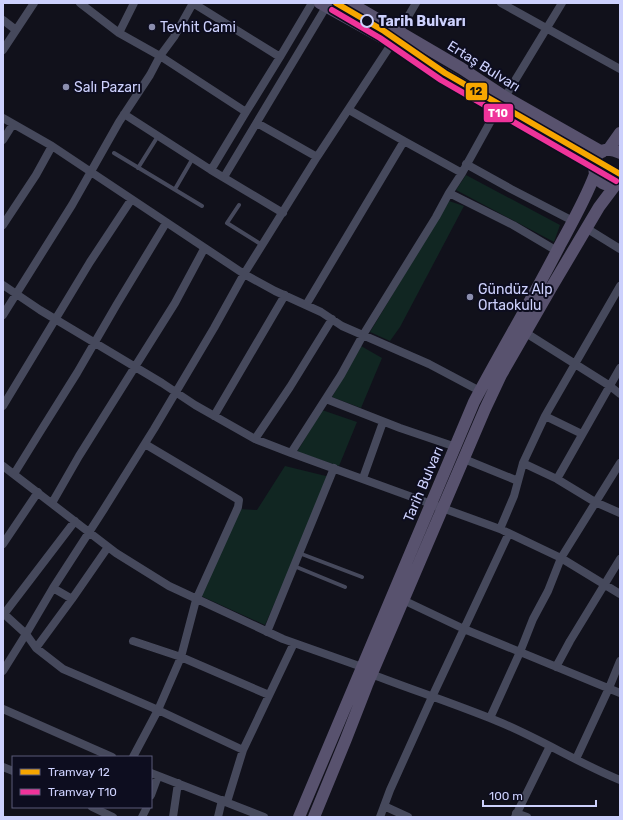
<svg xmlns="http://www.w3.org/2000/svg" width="623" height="820" font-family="Rubik,sans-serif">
	<rect width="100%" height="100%" fill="#11111b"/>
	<path fill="#112622" d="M466,175l94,50 -6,17 -98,-52z
		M449,201l15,5 -64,121 -10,14 -20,-9z
		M361,346l21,12 -21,50 -29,-11z
		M322,410l35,12 -18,44 -42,-14z
		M285,466l45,11 -65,148 -64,-29 38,-87 18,1z"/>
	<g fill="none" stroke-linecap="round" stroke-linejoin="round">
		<path stroke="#46495c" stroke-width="4" d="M114,153l88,53
			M138,168l20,-32
			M175,189l18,-31
			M239,205l-12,18 35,22
			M299,553l63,24
			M294,566l51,21"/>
		<path stroke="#46495c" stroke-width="8" d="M80,3l39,30 41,23 86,56 34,-55
			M501,3l119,66
			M3,20l13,10
			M399,32l17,-29
			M119,33l15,-30
			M3,50l31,-47
			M505,97l57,-94
			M349,110l55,31
			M124,114l87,56 72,43
			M3,118l49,28 -16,29 -33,50
			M257,123l60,34
			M3,140l10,-16
			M52,146l192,128 31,17 46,21 21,14 87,38 51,27
			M466,164l45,25 62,32
			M211,170l35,-58
			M224,177l102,-170
			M449,193l64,32 44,26
			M586,228l34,21
			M3,285l37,25 122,73 33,22 60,34 36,14 209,76 61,29 59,36
			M306,305l98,-164 58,32
			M3,315l69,-110 47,-83 31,-47 10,-19 14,-19 19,-34 87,54 32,-54
			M526,333l84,53 10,8
			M326,399l74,29 56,19
			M3,406l87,-144 41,-62
			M214,416l71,-121
			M545,416l37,18
			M255,439l35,-52 42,-68
			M291,453l50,-78 22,-40 73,-118 13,-24 13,-20 36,-65
			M464,459l54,22
			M523,463l34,16 38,23 25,11
			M3,466l113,87 53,33 114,53 79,28
			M14,474l26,-42 37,-59 40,-69 49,-81
			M363,478l20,-56
			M557,479l63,-111
			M52,503l27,-47 96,-153 29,-54
			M500,529l14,-33 9,-33 22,-47 75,-130
			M3,544l35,-52
			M53,588l19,11
			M403,600l61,29 156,64
			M3,613l23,21 -23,37
			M4,614l71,-93
			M267,632l67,-164
			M133,641l48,16 15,-57 42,-93 1,-7 -94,-56
			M36,648l36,-49 36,-52
			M556,667l14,-26 50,-82
			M371,674c42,16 84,30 126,47 42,17 81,42 123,59
			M3,709l109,48
			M490,718l30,-66 13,-33 15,-28 13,-33 59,-95
			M243,750l-85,-40 -95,-41 -27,-21 -10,-14 27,-46 51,-79 50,-80 60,-101 30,-54 73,-117 75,-114
			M133,757l25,-47 23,-53 88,38
			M576,759l33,-71 11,-27
			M3,767l10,4
			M151,773l113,44
			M151,795l7,-19
			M227,802l16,-52 51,-107
			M384,806l24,11
			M92,807l21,10
			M516,813l11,4
			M142,817l5,-10
			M173,817l5,-34
			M218,817l4,-17
			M380,817l10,-27 42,-93 77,-164
			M515,817l35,-71"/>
		<path stroke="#58526e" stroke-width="12" d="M320,3l72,40 195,116 6,6
			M350,3l111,65 44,29 97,55
			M608,150l12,-17
			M620,153c-35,-18 -34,45 0,29
			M299,817l175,-415c28,-53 59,-104 86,-157 13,-24 26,-47 35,-71
			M314,817l32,-78 21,-54 118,-276 16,-34 50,-87 48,-81 18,-24"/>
		<g stroke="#0d0d1f" stroke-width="9">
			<path id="tram-1" d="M336,3l48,28 61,42 175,101"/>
		</g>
		<g stroke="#0d0d1f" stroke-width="9">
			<path id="tram-2" d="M332,10l48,28 61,42 175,101"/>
		</g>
		<use href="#tram-1" stroke="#f7a600" stroke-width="6"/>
		<use href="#tram-2" stroke="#ef339a" stroke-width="6"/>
	</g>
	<circle fill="#0d0d1f" stroke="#cdd1fd" stroke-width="2" cx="367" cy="21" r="6"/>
	<g fill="#8b8eae" stroke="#0d0d1f" stroke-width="1.5">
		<circle cx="152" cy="27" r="4"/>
		<circle cx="66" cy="87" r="4"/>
		<circle cx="470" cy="297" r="4"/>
	</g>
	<g text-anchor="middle" stroke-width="4" stroke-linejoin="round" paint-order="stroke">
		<g font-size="14" font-weight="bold" fill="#cdd1fd" stroke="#0d0d1f" text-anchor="start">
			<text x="378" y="26">Tarih Bulvarı</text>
		</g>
		<g font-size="14" fill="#cdd1fd" stroke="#0d0d1f" text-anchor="start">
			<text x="160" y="32">Tevhit Cami</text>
			<text x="74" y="92">Salı Pazarı</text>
			<text x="478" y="294">Gündüz Alp<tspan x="478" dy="16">Ortaokulu</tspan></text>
		</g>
		<g font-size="14" fill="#cdd1fd" stroke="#0d0d1f">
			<text transform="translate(484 66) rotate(32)" y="5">Ertaş Bulvarı</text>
			<text transform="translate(423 484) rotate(-67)" y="5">Tarih Bulvarı</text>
		</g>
	</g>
	<g stroke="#0d0d1f" stroke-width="1.5">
		<rect x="465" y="82" width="23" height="19" rx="4" fill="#f7a600"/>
		<rect x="483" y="103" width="31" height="20" rx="4" fill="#ef339a"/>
	</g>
	<g font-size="11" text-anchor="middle" font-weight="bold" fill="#fff">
		<text x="498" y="117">T10</text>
	</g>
	<g font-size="11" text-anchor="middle" font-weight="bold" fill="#111">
		<text x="476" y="95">12</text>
	</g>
	<rect width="623" height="820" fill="none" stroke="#cdd1fd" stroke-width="8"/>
	<rect x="12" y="756" width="140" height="52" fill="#0d0d1f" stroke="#5a5b78"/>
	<rect x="20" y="769" width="20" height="6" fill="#f7a600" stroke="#5a5b78"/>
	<text x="48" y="776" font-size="12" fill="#cdd1fd">Tramvay 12</text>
	<rect x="20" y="789" width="20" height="6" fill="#ef339a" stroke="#5a5b78"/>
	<text x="48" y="796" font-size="12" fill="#cdd1fd">Tramvay T10</text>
	<path d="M483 800v6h113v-6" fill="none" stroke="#cdd1fd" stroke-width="2"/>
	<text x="489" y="800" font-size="12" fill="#cdd1fd" stroke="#0d0d1f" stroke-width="3" paint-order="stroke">100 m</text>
</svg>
